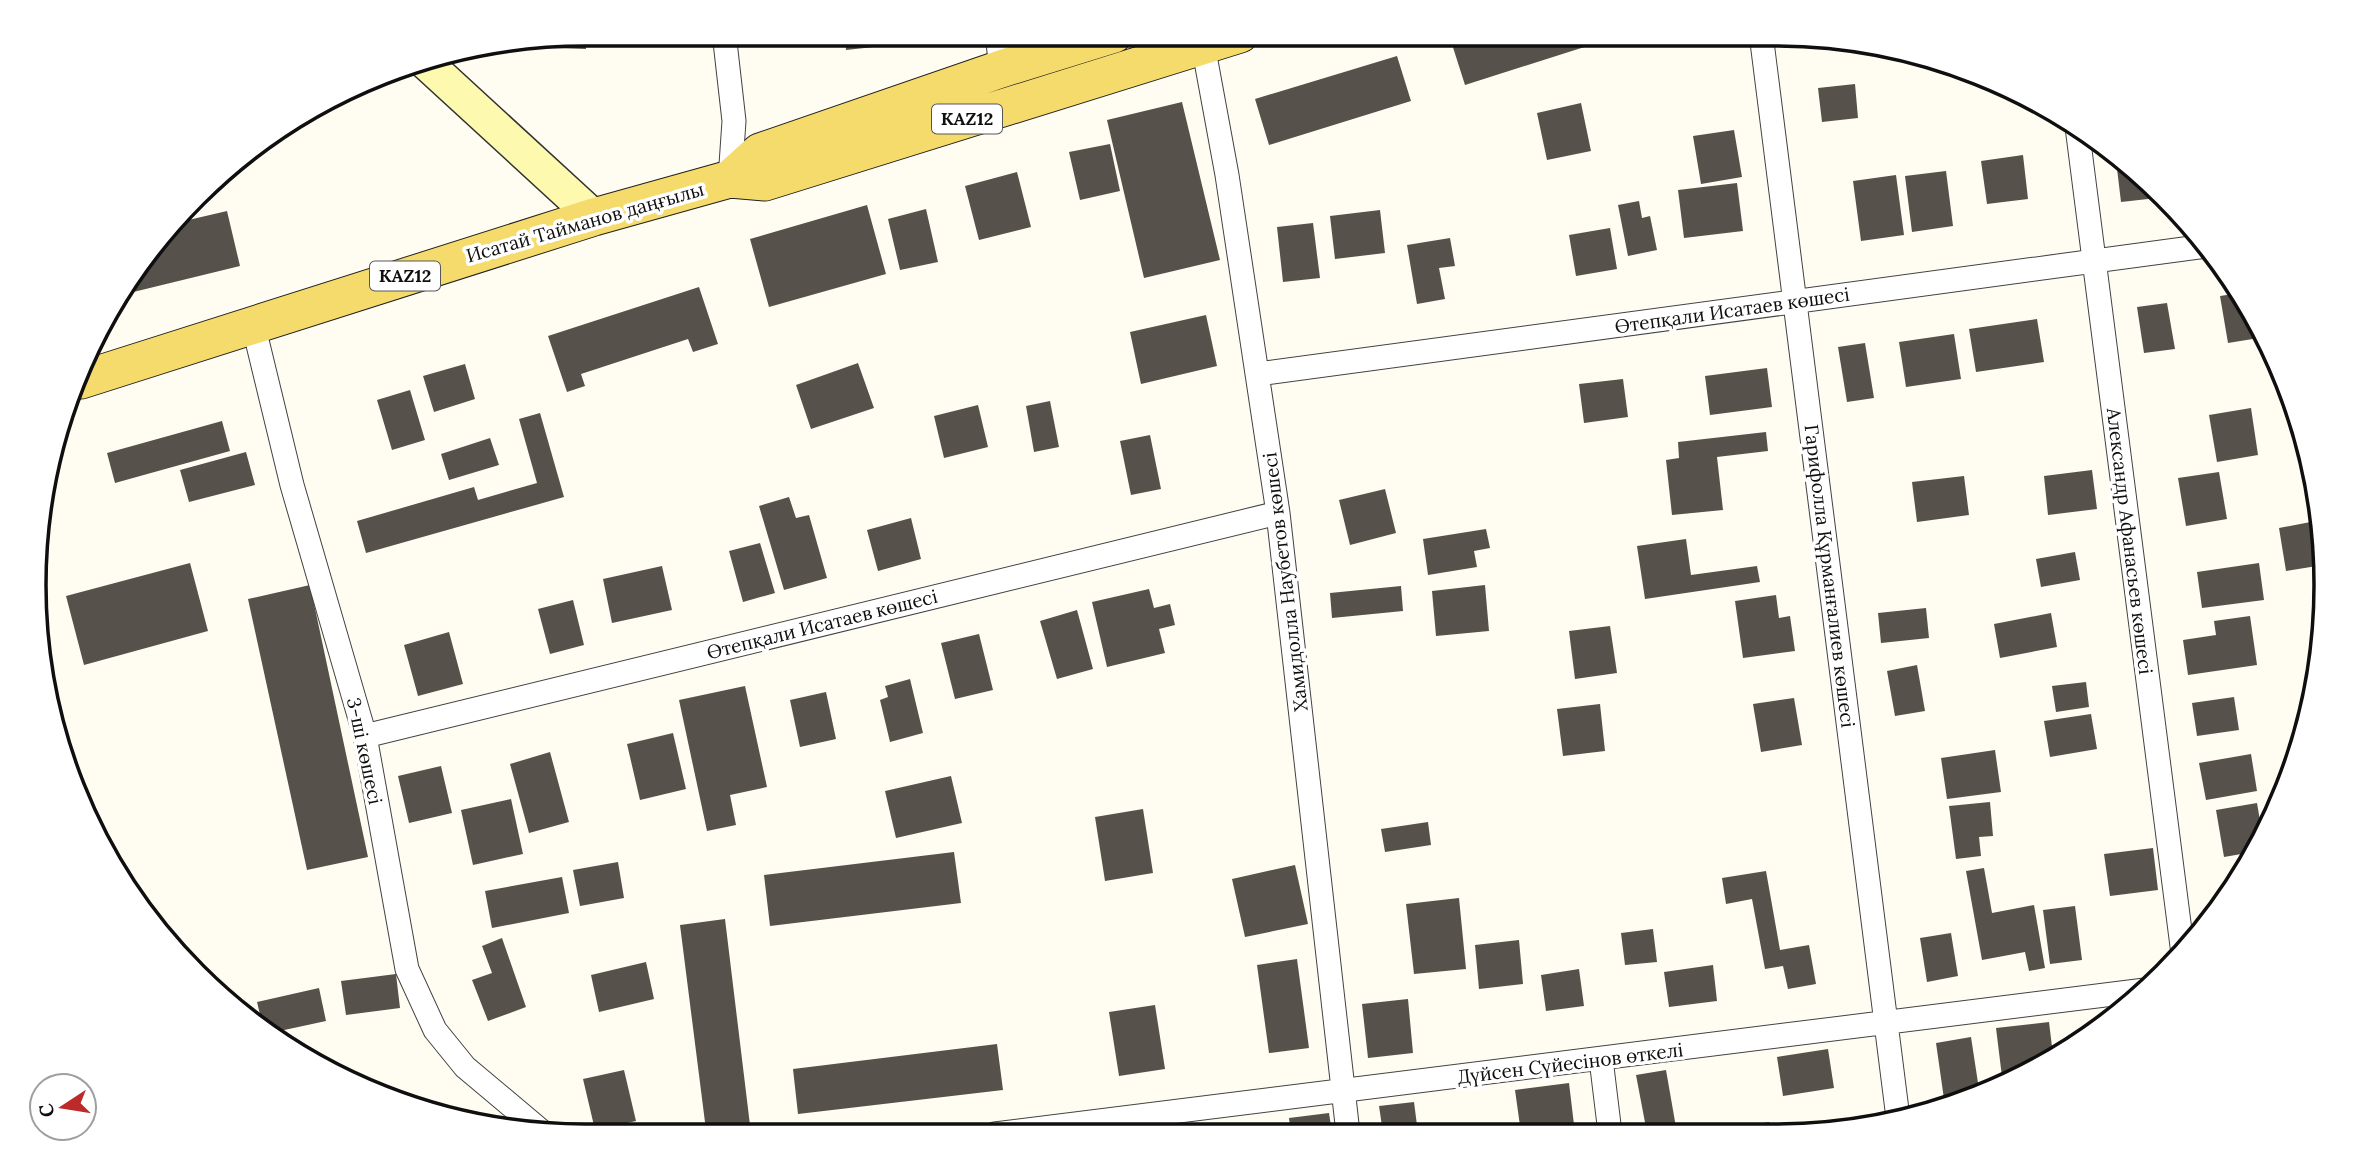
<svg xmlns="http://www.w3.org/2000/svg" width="2359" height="1170" font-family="Lora,serif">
	<rect width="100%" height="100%" fill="#fffdf1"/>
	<path fill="#57514b" d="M586,33v16l-33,-1 1,-10z
		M845,33l37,1 1,12 -37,4z
		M1461,34h161v1l-157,50 -15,-47z
		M1397,56l14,45 -142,44 -14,-46z
		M1855,84l3,34 -36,4 -4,-34z
		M1182,102l38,158 -76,18 -37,-158z
		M1581,103l10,48 -44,9 -10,-47z
		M1734,130l8,47 -41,7 -8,-48z
		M1110,144l10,47 -40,9 -11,-48z
		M2115,152l41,39 1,7 -36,4z
		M2023,155l5,44 -41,5 -6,-43z
		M1946,171l7,55 -41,6 -7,-56z
		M1017,172l14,55 -52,13 -14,-54z
		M1896,175l8,60 -43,6 -8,-60z
		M1737,183l6,48 -59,7 -6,-48z
		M1639,201l3,17 8,-2 7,34 -29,6 -10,-51z
		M867,205l19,69 -117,33 -19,-68z
		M926,209l12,53 -38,8 -12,-51z
		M1380,210l5,43 -50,6 -5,-43z
		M227,211l13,55 -123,30 50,-71z
		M1313,223l7,55 -37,4 -6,-55z
		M1610,228l7,41 -41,7 -7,-41z
		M1450,238l5,28 -16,2 6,31 -28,5 -10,-59z
		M699,287l19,57 -25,8 -5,-13 -107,35 4,12 -18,6 -19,-56z
		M2240,293l12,16 13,28 -37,6 -8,-47z
		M2167,303l8,46 -31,4 -7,-46z
		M1206,315l11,51 -76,18 -11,-52z
		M2037,319l7,43 -68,10 -7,-43z
		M1954,334l7,45 -55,8 -7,-45z
		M1865,343l9,55 -27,4 -9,-55z
		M858,363l16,45 -63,21 -15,-44z
		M465,364l10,35 -41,13 -11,-36z
		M1767,368l5,39 -62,8 -5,-39z
		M1623,379l5,38 -44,6 -5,-39z
		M410,390l15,50 -33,10 -15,-50z
		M1050,401l9,46 -25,5 -8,-46z
		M978,405l10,42 -44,11 -10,-42z
		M2251,408l7,47 -41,7 -8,-47z
		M540,413l24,84 -198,56 -9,-32 117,-34 4,13 59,-17 -18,-64z
		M222,421l8,30 -115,32 -8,-30z
		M1766,432l2,19 -51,6 6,53 -51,5 -6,-55 13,-2 -1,-16z
		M1150,435l11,54 -30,6 -11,-54z
		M490,438l9,27 -50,15 -8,-26z
		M246,452l9,33 -66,17 -9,-32z
		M2092,470l5,39 -49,6 -4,-39z
		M2219,472l8,47 -41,7 -8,-48z
		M1964,476l5,39 -52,7 -5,-40z
		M1385,489l11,44 -46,12 -11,-45z
		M789,497l7,21 13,-3 18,63 -43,12 -25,-84z
		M911,518l10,41 -43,12 -11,-41z
		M2321,520l2,45 -37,6 -7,-43z
		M1486,529l4,19 -16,3 3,16 -49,8 -5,-36z
		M1686,539l5,36 66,-9 3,16 -115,17 -8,-53z
		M760,543l15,50 -32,9 -14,-51z
		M2075,552l5,28 -39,7 -5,-28z
		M190,563l18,68 -124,34 -18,-69z
		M2259,563l5,37 -62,8 -5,-36z
		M662,566l10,44 -60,13 -9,-44z
		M310,585l58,272 -61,13 -59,-271z
		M1485,585l4,46 -53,5 -4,-45z
		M1401,586l2,25 -71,7 -2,-25z
		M1149,589l5,19 16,-4 5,21 -16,4 6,24 -58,14 -15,-65z
		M1776,595l3,23 11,-2 5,35 -52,7 -8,-57z
		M573,600l11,45 -34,9 -12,-45z
		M1926,608l3,30 -48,5 -3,-30z
		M1077,610l16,59 -36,10 -17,-58z
		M2051,613l6,34 -57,11 -6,-34z
		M2250,616l7,49 -69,10 -5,-35 33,-5 -2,-14z
		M1610,626l7,47 -42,6 -6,-48z
		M449,632l14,52 -45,12 -14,-51z
		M979,634l14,56 -38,9 -14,-56z
		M1917,665l8,46 -30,5 -8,-45z
		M910,679l13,54 -33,9 -10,-42 8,-3 -3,-11z
		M2086,682l3,25 -33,5 -4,-26z
		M745,686l22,101 -37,8 6,30 -29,6 -28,-131z
		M826,692l10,47 -36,8 -10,-47z
		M2234,697l5,33 -42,6 -5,-33z
		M1794,698l8,47 -41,7 -8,-48z
		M1600,704l5,47 -42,5 -6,-47z
		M2091,714l6,35 -47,8 -6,-36z
		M673,733l13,56 -46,11 -13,-56z
		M1995,750l6,42 -54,7 -6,-41z
		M550,752l19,70 -40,11 -19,-69z
		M2251,754l6,37 -51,9 -7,-37z
		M441,766l11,47 -43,10 -11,-47z
		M951,776l11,47 -66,15 -11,-47z
		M511,799l12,55 -50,11 -12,-55z
		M1990,802l3,34 -14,1 2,19 -25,3 -7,-53z
		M2257,803l6,35 -10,14 -29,5 -8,-47z
		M1143,809l10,64 -48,8 -10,-64z
		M1428,822l3,23 -46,7 -4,-23z
		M2153,848l5,42 -48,6 -6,-42z
		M954,852l7,51 -191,23 -6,-51z
		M618,862l6,36 -44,8 -7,-36z
		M1295,865l13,59 -63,13 -13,-58z
		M1984,868l8,45 42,-8 11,63 -16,3 -4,-19 -43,8 -16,-89z
		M1766,871l14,79 29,-5 7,39 -28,5 -5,-23 -18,3 -13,-70 -26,5 -4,-26z
		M562,877l7,36 -77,15 -7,-37z
		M1459,898l7,71 -52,5 -8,-70z
		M2075,906l7,54 -32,4 -7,-54z
		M725,919l25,206 -44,5 -26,-205z
		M1653,929l4,33 -32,3 -4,-32z
		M1951,933l7,43 -31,6 -7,-44z
		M502,938l24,69 -38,14 -16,-41 20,-7 -10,-27z
		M1519,940l4,44 -44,5 -4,-44z
		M1297,959l12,89 -40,5 -12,-88z
		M646,962l8,37 -55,13 -8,-37z
		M1713,965l4,36 -48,6 -5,-35z
		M1579,969l5,37 -38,5 -5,-36z
		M396,974l4,34 -54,7 -5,-34z
		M319,988l7,33 -51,11 -13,-9 -5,-21z
		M1408,999l5,54 -45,5 -6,-54z
		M1155,1005l10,64 -46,7 -10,-64z
		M2049,1022l4,33 -50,30 -7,-57z
		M1971,1037l9,59 -35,10 -9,-63z
		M997,1044l6,46 -205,24 -5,-45z
		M1828,1049l6,39 -51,8 -6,-39z
		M624,1070l12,51 -41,9 -12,-51z
		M1666,1070l11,63h-30l-11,-58z
		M1569,1083l6,50h-54l-6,-43z
		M1414,1102l4,31h-35l-4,-27z
		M1329,1113l3,20 -41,1 -2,-16z
		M1769,1122l2,10h-55v-1z
		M1251,1123l2,11h-22l-2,-7z"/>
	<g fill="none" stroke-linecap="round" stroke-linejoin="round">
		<g stroke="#424242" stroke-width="25">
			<path id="street" d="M724,33l10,88 -4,58
				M997,34l4,35
				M1201,34l26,141 51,338 70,620
				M1761,34l137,1084
				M2077,127l106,827
				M253,324l39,161 73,251 42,233 28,61 30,37 81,68
				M1258,374l948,-128
				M365,736l913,-223
				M1601,1059l9,74
				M995,1134l1150,-144"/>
		</g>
		<g stroke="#313131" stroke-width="36">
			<path id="secondary" d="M423,60l171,157"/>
		</g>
		<g stroke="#202020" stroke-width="39">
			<path id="primary" d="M730,179l30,-27 241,-83 113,-35
				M81,380l513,-163 136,-38 35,3 475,-148"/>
		</g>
		<use href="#street" stroke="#fff" stroke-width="23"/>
		<use href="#secondary" stroke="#fdf9ae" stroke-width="33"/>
		<use href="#primary" stroke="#f5db6b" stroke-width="37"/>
	</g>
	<g text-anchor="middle" stroke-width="7" stroke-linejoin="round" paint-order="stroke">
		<g fill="#fff" stroke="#575757" stroke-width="2">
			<rect x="932" y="104.5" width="70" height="29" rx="5"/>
			<rect x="370" y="261.5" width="70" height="29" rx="5"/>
		</g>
		<g font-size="18" font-weight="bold" fill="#0f0f0f">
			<text x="967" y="125">KAZ12</text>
			<text x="405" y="282">KAZ12</text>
		</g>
		<g font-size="19" fill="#0f0f0f" stroke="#fff">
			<text transform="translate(585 222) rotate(-16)" y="7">Исатай Тайманов даңғылы</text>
			<text transform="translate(1732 310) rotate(-8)" y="7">Өтепқали Исатаев көшесі</text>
			<text transform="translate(2130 541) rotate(83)" y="7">Александр Афанасьев көшесі</text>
			<text transform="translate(1830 576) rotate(83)" y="7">Гарифолла Құрманғалиев көшесі</text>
			<text transform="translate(1285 582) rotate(-97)" y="7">Хамидолла Наубетов көшесі</text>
			<text transform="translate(822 624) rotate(-14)" y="7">Өтепқали Исатаев көшесі</text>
			<text transform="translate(365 751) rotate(78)" y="7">3-ші көшесі</text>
			<text transform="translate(1570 1063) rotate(-7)" y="7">Дүйсен Сүйесінов өткелі</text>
		</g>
	</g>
	<path d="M0 0H2359V1170H0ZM585 46H1775A539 539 0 0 1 2314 585V585A539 539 0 0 1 1775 1124H585A539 539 0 0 1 46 585V585A539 539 0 0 1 585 46Z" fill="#fff" fill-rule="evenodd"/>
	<path fill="none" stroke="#0f0f0f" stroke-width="3.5" d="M585 46H1775A539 539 0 0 1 2314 585V585A539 539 0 0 1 1775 1124H585A539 539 0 0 1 46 585V585A539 539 0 0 1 585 46Z"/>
	<g transform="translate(63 1107) rotate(258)"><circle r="33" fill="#ffffff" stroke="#9f9f9f" stroke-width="2"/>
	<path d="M0-5L12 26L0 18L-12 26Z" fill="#bc2b2a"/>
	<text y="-10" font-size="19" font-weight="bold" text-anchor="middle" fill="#0f0f0f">С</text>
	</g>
</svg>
